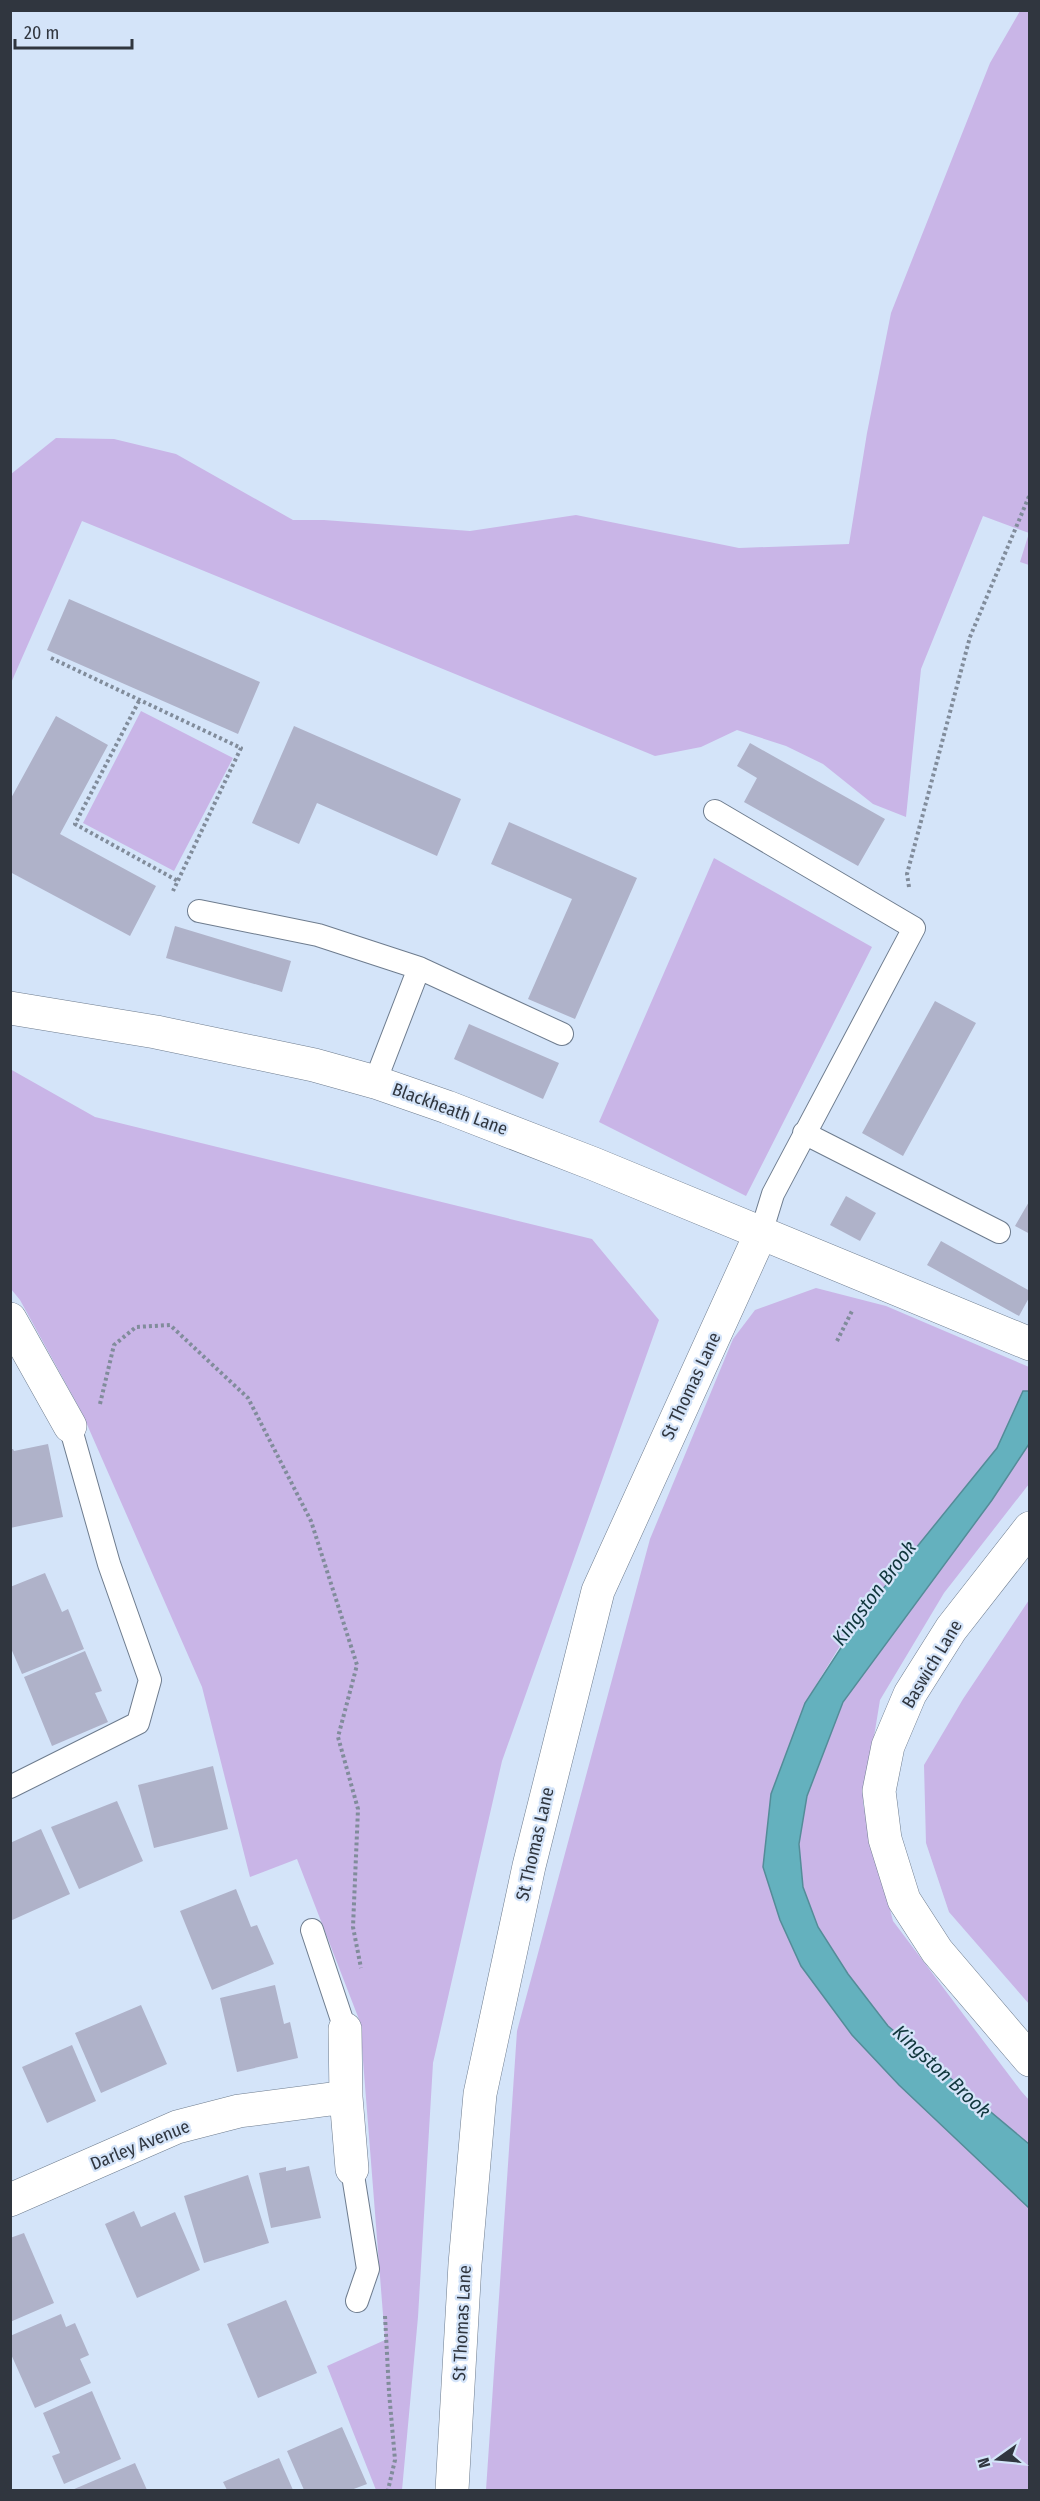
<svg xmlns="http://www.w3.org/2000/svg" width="1040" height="2501" font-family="'Fira Sans Condensed',sans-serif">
	<rect width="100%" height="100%" fill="#d4e4f9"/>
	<path fill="#c9b5e7" d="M1020,11h10l-1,554 -9,-3 9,-29 -46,-17 -62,153 -15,148 -33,-13 -50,-40 -37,-18 -49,-16 -36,17 -46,9 -573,-235 -71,162v-209l45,-36 58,1 62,15 117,66h31l146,11 106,-16 163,33 110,-4 18,-111 24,-120 99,-250z
		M141,711l92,47 -59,113 -91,-48z
		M714,858l158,89 -126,249 -147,-74z
		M10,1069l85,48 497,122 67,81 -157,441 -69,302 -15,254 -16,173h-26l-49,-124 58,-26 -25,-318 -63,-163 -47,18 -48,-190 -120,-274 -62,-113 -9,-11z
		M816,1288l70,18 143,61v24l-6,1 -26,56 -132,163 -25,35 -35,57 -34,91 30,172 51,69 47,50 130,123v282h-543l31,-459 133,-492 83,-200 22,-29z
		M1029,1444v40l-85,109 -64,107 -17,104 30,117 128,170 8,9v44l-141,-118 -40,-52 -30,-47 -15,-40 -4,-44 8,-47 36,-94 149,-202z
		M1029,1600v404l-80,-92 -23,-69 -2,-78 39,-66z"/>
	<path fill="#64b1be" stroke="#548c98" stroke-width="1.5" d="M1023,1391h6v53l-37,56 -149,202 -36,94 -8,48 4,43 15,40 30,47 40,52 141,118v64l-130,-123 -47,-50 -51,-69 -21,-46 -17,-53 8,-73 34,-91 60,-92 132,-163z"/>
	<path fill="#afb2c9" d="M69,599l191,83 -22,52 -191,-84z
		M56,716l52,29 -48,89 96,52 -26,50 -120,-64v-72z
		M294,726l167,73 -24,57 -120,-53 -18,41 -47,-21z
		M750,743l135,76 -27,47 -114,-64 13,-24 -20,-12z
		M509,822l128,56 -62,141 -47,-20 44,-100 -81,-35z
		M175,926l116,35 -9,31 -116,-34z
		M935,1001l41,22 -73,133 -41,-23z
		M469,1024l90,39 -16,36 -89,-40z
		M846,1196l30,17 -16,28 -30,-16z
		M1030,1200v34l-15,-8z
		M941,1241l89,50v5l-11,20 -92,-51z
		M48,1444l15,73 -53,11v-79h3l1,2z
		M45,1573l17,39 6,-3 16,40 -62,25 -12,-28v-59z
		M85,1651l17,40 -7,2 13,29 -56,24 -28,-69z
		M213,1766l15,63 -74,19 -16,-63z
		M117,1801l26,60 -64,28 -28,-62z
		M41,1829l29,65 -60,27v-78z
		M236,1889l15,38 6,-2 17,39 -62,26 -32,-79z
		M275,1985l9,39 6,-2 8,36 -61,14 -17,-74z
		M141,2005l26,59 -66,29 -26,-60z
		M72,2045l24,56 -49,22 -25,-56z
		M309,2166l12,52 -50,10 -12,-55 27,-6v4z
		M248,2175l21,68 -65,20 -20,-67z
		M134,2211l7,16 34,-15 25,58 -63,28 -32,-74z
		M24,2233l30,70 -44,19v-84z
		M286,2300l31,73 -59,25 -31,-74z
		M61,2314l5,13 9,-4 14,32 -9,4 11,24 -56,25 -25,-56v-16z
		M92,2391l29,68 -57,25 -12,-28 8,-3 -17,-40z
		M342,2427l25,57 -16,6h-47l-17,-39z
		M279,2458l14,32h-66l-4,-8z
		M135,2463l12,27h-75z"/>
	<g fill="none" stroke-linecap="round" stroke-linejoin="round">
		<g stroke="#6e7c8e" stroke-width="24">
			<path id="lane" d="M715,811l199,117 -141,266 -12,39
				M199,911l119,24 101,33 -44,114
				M419,968l143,66
				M804,1133l195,99
				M10,1787l128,-64 12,-43 -41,-116 -39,-138
				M312,1930l33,99
				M352,2169l16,100 -11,32"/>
		</g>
		<g stroke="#6e7c8e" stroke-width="34">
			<path id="street" d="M10,1319l60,107
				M345,2029l1,68 6,72
				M10,2200l167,-73 62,-16 107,-14
				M452,2490l13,-226 15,-170 49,-228 69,-275 163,-358"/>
		</g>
		<g stroke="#6e7c8e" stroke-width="34">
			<path id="secondary" d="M10,1008l146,24 158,33 61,17 72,25 147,57 436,180
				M1030,1528l-79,101 -41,65 -22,52 -9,45 6,48 19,61 33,51 93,109"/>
		</g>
		<path stroke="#818c9b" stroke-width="4" stroke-dasharray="3 3" stroke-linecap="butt" d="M51,658l190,90 -68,143
			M139,701l-64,123 103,57
			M909,887l-2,-13 63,-237 60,-143
			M837,1341l16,-32
			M100,1404l14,-59 22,-18 34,-2 78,73 63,123 46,144 -19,72 20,72 -5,118 8,41
			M385,2316l4,76 6,68 -7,30"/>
		<use href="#lane" stroke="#fff" stroke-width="22"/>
		<use href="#street" stroke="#fff" stroke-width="33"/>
		<use href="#secondary" stroke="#fff" stroke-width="33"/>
	</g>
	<g text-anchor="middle" stroke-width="4.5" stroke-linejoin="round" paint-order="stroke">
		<g font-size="18" fill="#30363f" stroke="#d4e4f9">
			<text transform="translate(450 1109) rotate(20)" y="6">Blackheath Lane</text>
			<text transform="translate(691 1386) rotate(-65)" y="6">St Thomas Lane</text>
			<text transform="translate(932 1664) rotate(-59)" y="6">Baswich Lane</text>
			<text transform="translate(535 1844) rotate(-77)" y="6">St Thomas Lane</text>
			<text transform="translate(140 2145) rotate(-22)" y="6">Darley Avenue</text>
			<text transform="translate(462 2323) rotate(-87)" y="6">St Thomas Lane</text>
		</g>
		<g font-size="20" font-style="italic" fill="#11373d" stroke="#d4e4f9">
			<text transform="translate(874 1593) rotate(-53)" y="7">Kingston Brook</text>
			<text transform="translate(942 2071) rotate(43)" y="7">Kingston Brook</text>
		</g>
	</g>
	<rect width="1040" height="2501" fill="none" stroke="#30363f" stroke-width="24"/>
	<g transform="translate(998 2459) rotate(255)" stroke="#d4e4f9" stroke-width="4.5" paint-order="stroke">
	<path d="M0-4.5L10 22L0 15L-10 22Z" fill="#30363f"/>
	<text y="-9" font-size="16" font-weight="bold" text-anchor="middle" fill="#30363f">N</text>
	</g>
	<path d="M15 39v9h117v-9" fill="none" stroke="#30363f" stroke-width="3"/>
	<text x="24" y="39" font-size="18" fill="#30363f" stroke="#d4e4f9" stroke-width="4.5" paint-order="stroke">20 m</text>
</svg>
